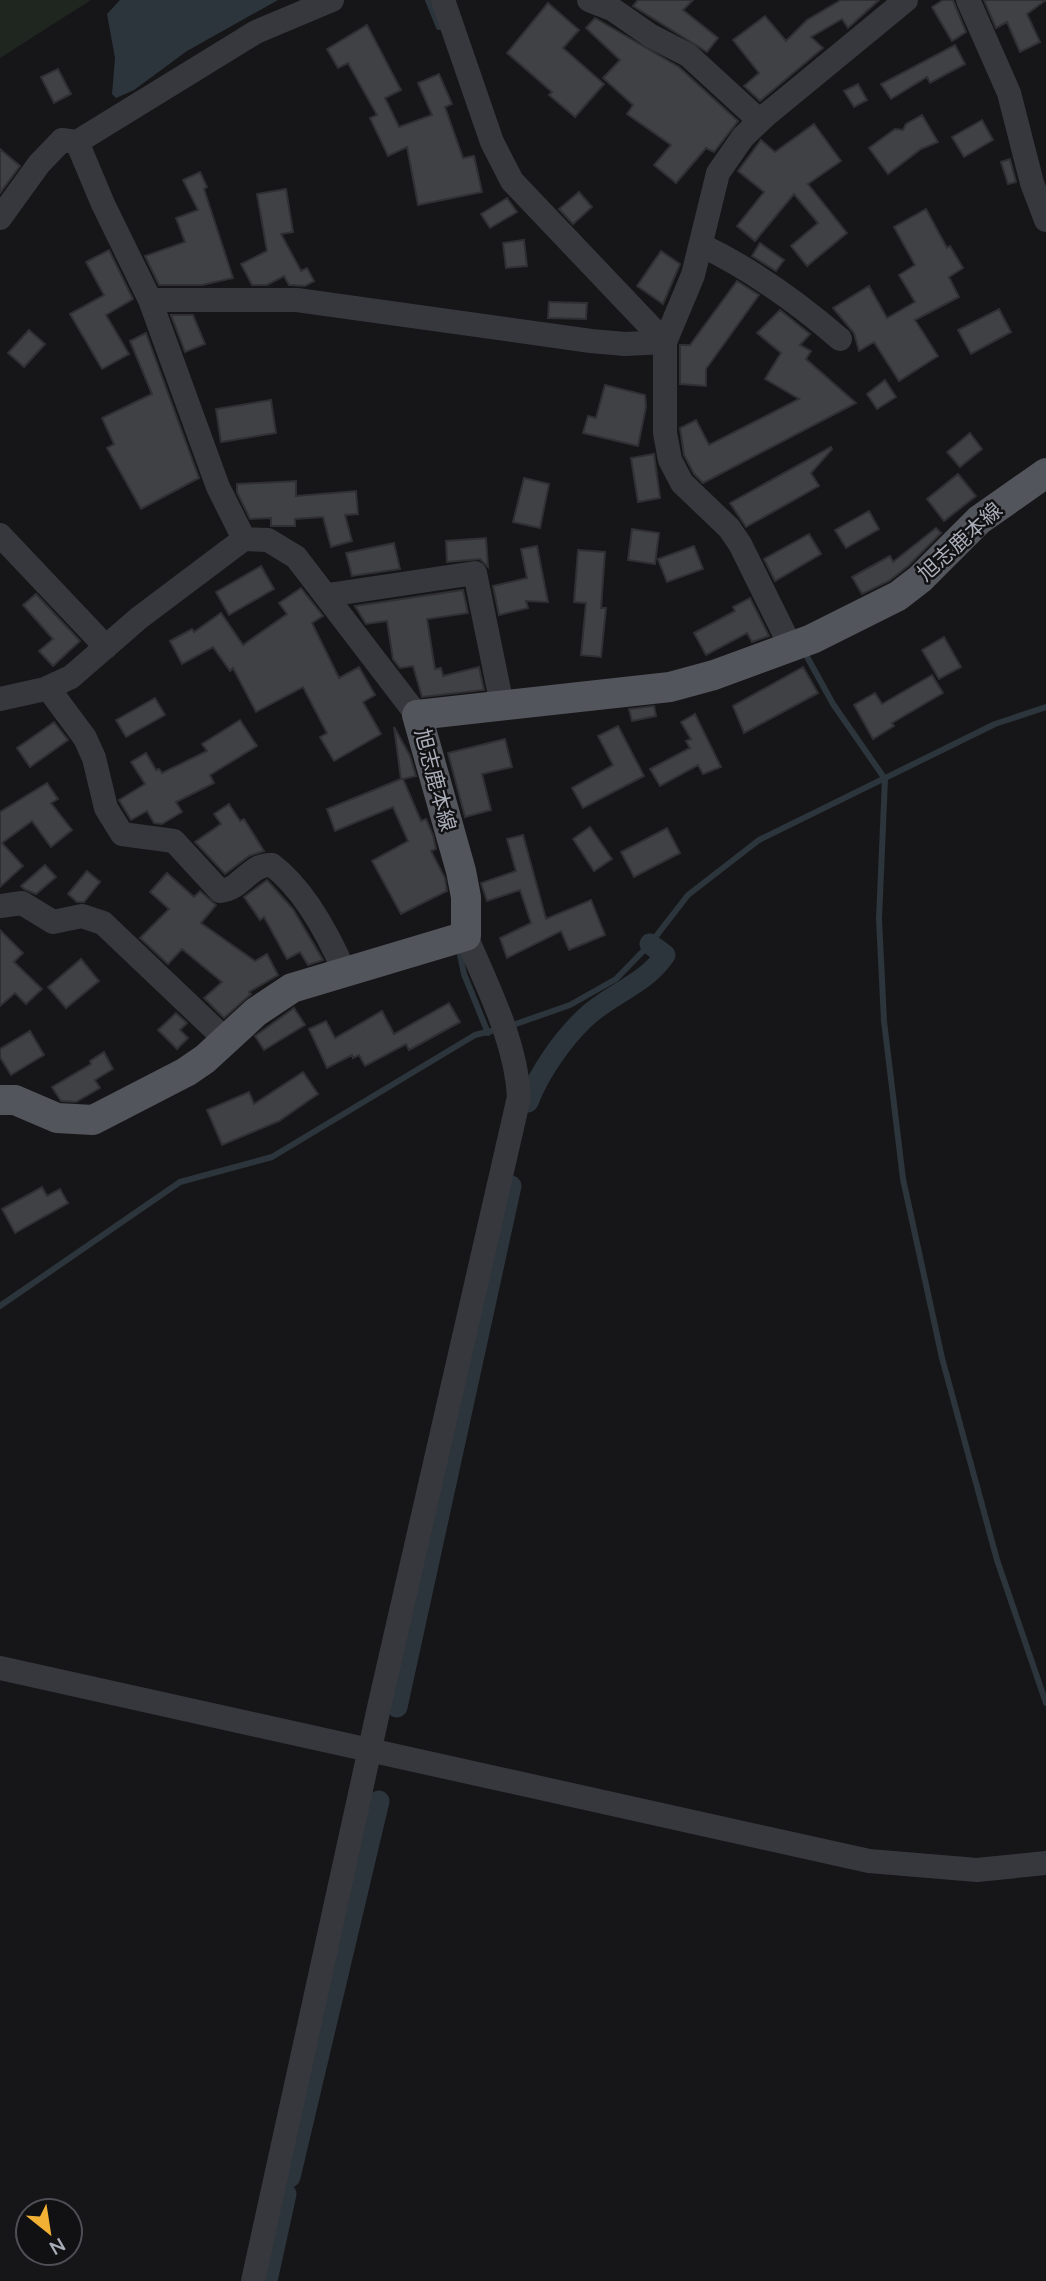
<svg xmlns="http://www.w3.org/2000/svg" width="1046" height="2281" font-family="Mulish,'Noto Sans JP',sans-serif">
	<rect width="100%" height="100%" fill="#161618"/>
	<path fill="#1e261f" d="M0,0h91l-91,58z"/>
	<path fill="#2c353c" d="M120,0h158l-91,51 -53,39 -18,8 -4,-4 3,-36 -8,-44z"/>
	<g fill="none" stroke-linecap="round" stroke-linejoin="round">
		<path stroke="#2c353c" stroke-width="6" d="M428,0l11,27
			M805,653l28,51 52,75 -6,140 5,102 19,158 39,179 55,202 49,143
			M460,955l4,19 24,59
			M510,1026l60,-21 46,-26 34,-35 38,-49 71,-55 236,-116 51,-17
			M0,1306l180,-124 92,-25 203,-122 24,-6"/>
		<path stroke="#2c353c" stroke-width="21" d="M528,1102c11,-29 34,-62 57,-84 26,-25 60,-33 80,-63l-15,-11
			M397,1707l114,-521
			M290,2177l89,-376
			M267,2281l19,-87"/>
	</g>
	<path fill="#404145" stroke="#303034" stroke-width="2" d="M638,0h55l-10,10 35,28 -11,14 -74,-46z
		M841,0h38l-31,28 -6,-9 -31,18 12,11 -63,53 -16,-15 15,-13 -26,-33 32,-24 21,25 21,-21z
		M943,0h10l13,32 -14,9 -20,-34z
		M984,0h62l-19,14 13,28 -20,10 -13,-30 -11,6z
		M548,3l31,27 -16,18 41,36 -29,33 -26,-22 3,-3 -45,-39z
		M595,18l84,49 59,54 -24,31 -8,-4 -30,35 -22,-18 17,-20 -44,-31 6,-9 -30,-27 17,-18 -34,-32z
		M367,25l34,65 -16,8 14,29 33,-12 -14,-32 21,-9 13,30 -7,3 18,51 11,-2 8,36 -64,13 -11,-58 -19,9 -18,-38 7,-3 -29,-52 -10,5 -11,-19z
		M955,45l10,19 -35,19 -3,-6 -36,22 -10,-15z
		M58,69l13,25 -17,9 -13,-26z
		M858,84l9,16 -13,7 -10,-16z
		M922,115l16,27 -17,7 -33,25 -19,-26 26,-19 8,1 3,-6z
		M982,120l11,20 -29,17 -12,-20z
		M814,124l27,37 -33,23 39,49 -40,33 -16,-20 27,-23 -24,-29 -39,47 -18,-15 27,-34 -26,-21 23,-31 14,12z
		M0,149l20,17 -20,27z
		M1010,159l6,23 -8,2 -7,-22z
		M200,172l7,15 -3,2 29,89 -31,7h-43l-14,-29 40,-14 -9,-24 22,-8 -15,-30z
		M286,189l7,43 -12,2 20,37 6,-3 7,13 -9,5 -16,-1 -5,-9 -17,9h-15l-11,-21 26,-13 -10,-57z
		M579,192l13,15 -19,17 -14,-15z
		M507,198l10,14 -27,16 -9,-14z
		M926,209l21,39 3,-2 13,22 -14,9 10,20 -44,23 23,36 -39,25 -25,-39 -15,9 -5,-18 -21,-25 36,-22 18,32 28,-16 -16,-27 16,-10 -21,-38z
		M524,240l3,26 -21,2 -3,-25z
		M760,243l24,17 -8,11 -24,-15z
		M109,250l24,49 -27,16 23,39 -27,15 -32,-55 34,-19 -18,-33z
		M661,251l19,13 -17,40 -26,-18z
		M737,281l22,14 -53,74v17l-26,-2v-39h10z
		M549,302l38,1 -1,16 -38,-1z
		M999,309l12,23 -40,22 -13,-24z
		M780,310l30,24 -10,11 11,6 -5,8 50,44 -153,80 -9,-9 -10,-19 -4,-27 16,-8 13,25 90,-46 -34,-20 16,-26 -24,-20z
		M171,315h22l12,29 -20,8z
		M29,330l16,14 -21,23 -16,-14z
		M146,333l53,145 -58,31 -34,-61 7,-4 -12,-26 50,-24 -22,-53z
		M885,380l11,17 -19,12 -10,-15z
		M605,385l40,10 1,12 -8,39 -55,-13 5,-17 8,2z
		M271,400l5,33 -55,9 -5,-33z
		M970,433l12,16 -22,18 -13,-15z
		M831,447l1,2 -21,24 8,13 -73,41 -16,-24z
		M654,454l6,44 -22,4 -7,-44z
		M958,474l18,22 -32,25 -17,-22z
		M524,478l25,6 -9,44 -27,-6z
		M296,481v15l60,-5 2,23 -13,1 7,26 -21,6 -8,-30 -28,2v7h-24v-8l-21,1 -13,-27v-8z
		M869,511l10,18 -33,19 -11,-18z
		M936,528l5,5 -33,33 -19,15 -27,13 -10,-17 38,-21 3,6z
		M632,529l27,4 -4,31 -27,-4z
		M809,534l12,20 -46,27 -11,-22z
		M486,538l2,29 -8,-8 -33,3 -1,-21z
		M394,543l6,26 -48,7 -6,-23z
		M537,546l11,56 -22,-1 2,7 -29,7 -6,-29 34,-8 -6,-29z
		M694,546l9,23 -36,13 -9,-23z
		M578,550l27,2 -4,56h5l-5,49 -20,-2 5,-52 -12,-1z
		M261,566l13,23 -45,26 -13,-23z
		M301,588l22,28 -11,7 27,55 20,-11 16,28 -12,7 18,32 -47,27 -14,-24 7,-4 -24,-46 -47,25 -23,-44 -3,3 -17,-24 -31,17 -12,-23 22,-12 2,3 27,-19 22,32 44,-31 -8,-11z
		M463,590l5,23 -41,6 8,50 6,-1 2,8 36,-9 5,23 -62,7 -9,-31 -13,2 -7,-9 -6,-38 -21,3 -11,-18z
		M36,594l44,47 -27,25 -14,-15 14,-12 -30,-34z
		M750,598l19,38 -17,6 -5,-9 -41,22 -12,-22 41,-22 -2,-4z
		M944,637l17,30 -22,12 -17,-29z
		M803,667l15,26 -74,40 -11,-27z
		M932,675l11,18 -51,30 2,3 -21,13 -19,-34 21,-12 7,11z
		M155,698l10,17 -39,22 -10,-17z
		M654,706l2,10 -24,5 -3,-12z
		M695,714l26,53 -18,7 -5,-9 -38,21 -10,-17 40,-21 -4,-7 5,-2 -10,-17z
		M240,720l17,26 -47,29 4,8 -38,19 6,10 -20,12 -8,-1 -7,-12 -16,9 -12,-20 26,-16 -14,-22 15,-9 10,17 3,-1 3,4 45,-22 -5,-7z
		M54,722l14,18 -38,27 -13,-19z
		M618,726l26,50 -61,32 -11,-20 41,-23 -15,-29z
		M394,727l16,29 6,20 -13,3 18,42 5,-2 7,16 3,14 -5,2 14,27 2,13 -46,23 -29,-53 36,-20 -15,-34 -58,24 -8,-22 74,-30z
		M505,739l7,28 -30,7 9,36 -26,7 -17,-64z
		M47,783l11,16 -7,4 21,27 -21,17 -19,-26 -30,22 21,23 -23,21v-75z
		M229,804l11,17 4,-2 20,32 -15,5 -24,18 -30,-32 26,-18 -7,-10z
		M590,827l22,32 -18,12 -21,-32z
		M667,828l13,25 -46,24 -13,-25z
		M523,835l23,84 45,-19 14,35 -36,15 -8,-19 -54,27 -7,-20 31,-15 -11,-33 -33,11 -6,-18 35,-12 -9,-32z
		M45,865l11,12 -20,17 -12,-5 -3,-3z
		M87,871l13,11 -16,20h-7l-9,-8z
		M167,873l27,24 6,-6 16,14 -15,18 54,38 12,-7 11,21 -29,17 2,2 -27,24 -20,-20 18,-16 -40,-33 -14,15 -28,-26 29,-29 -19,-17z
		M267,880l26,29 30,51 -15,5 -8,-13 -13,7 -23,-42 -4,3 -16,-23z
		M0,930l23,23 -9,9 28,27 -16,15 -11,-11 -15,13z
		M81,959l18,22 -33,27 -18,-21z
		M449,1003l11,19 -51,28 -3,-6 -41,22 -6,-11 -6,3 -1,-3 -25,13 -18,-39 17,-8 9,17 47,-27 12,23z
		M294,1008l11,17 -41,25 -9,-14z
		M176,1013l11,10 -7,7 8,8 -11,11 -19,-19z
		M30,1031l14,24 -33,20 -11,-18v-8z
		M104,1052l9,17 -18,11 5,8 -24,14 -15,-1 -9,-14 39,-23 -1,-3z
		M303,1072l15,22 -39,27 -57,24 -15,-35 42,-18 5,12z
		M42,1187l5,9 13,-7 8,14 -53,30 -13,-24z"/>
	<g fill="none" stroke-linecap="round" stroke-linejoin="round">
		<path stroke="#37383d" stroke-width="24" d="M443,0l49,142 20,39 153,161
			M589,0l23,9 39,27 37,19 72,66
			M968,0l41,93 23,90 14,37
			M77,142l26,62 47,96 68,187 26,52
			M0,218l39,-54 23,-24 15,2 179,-110 76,-32
			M701,245c52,25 95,56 139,94
			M150,300h147l294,41 34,3 40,-2
			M0,535l106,112
			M328,595l147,-22 27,132
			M791,647l-51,-103 -11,-16 -47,-45 -12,-23 -5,-27v-91l28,-67 25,-102 25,-36 22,-21 141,-116
			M48,688l37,50 9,20 12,50 16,26 52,7 46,50c21,-1 30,-28 52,-26 33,25 57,71 73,108
			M0,699l45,-10 26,-12 68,-59 105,-79 24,1 28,17 121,158
			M0,906l22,-3 31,19 29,-6 21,7 123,117
			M0,1668l869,193 108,9 69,-7
			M253,2281l127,-578 139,-606c-3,-56 -32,-111 -53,-161"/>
		<path stroke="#53555c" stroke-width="30" d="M0,1100h15l42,18 36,2 93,-48 19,-13 51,-47 36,-24 174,-52v-39l-5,-26 -44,-156 253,-28 44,-12 98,-36 86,-43 22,-17 59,-59 67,-47"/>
	</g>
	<g text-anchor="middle" stroke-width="5" stroke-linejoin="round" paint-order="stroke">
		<g font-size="21" fill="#a8adb8" stroke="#111113">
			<text transform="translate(960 542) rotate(-42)" y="7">旭志鹿本線</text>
			<text transform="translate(435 780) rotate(75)" y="7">旭志鹿本線</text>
		</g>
	</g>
	<g transform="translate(49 2232) rotate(150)"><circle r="33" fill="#111113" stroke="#4d4f55" stroke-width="2"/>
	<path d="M0-5L12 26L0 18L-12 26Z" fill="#f2b134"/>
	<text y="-10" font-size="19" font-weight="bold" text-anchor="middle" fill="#a8adb8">N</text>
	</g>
</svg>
